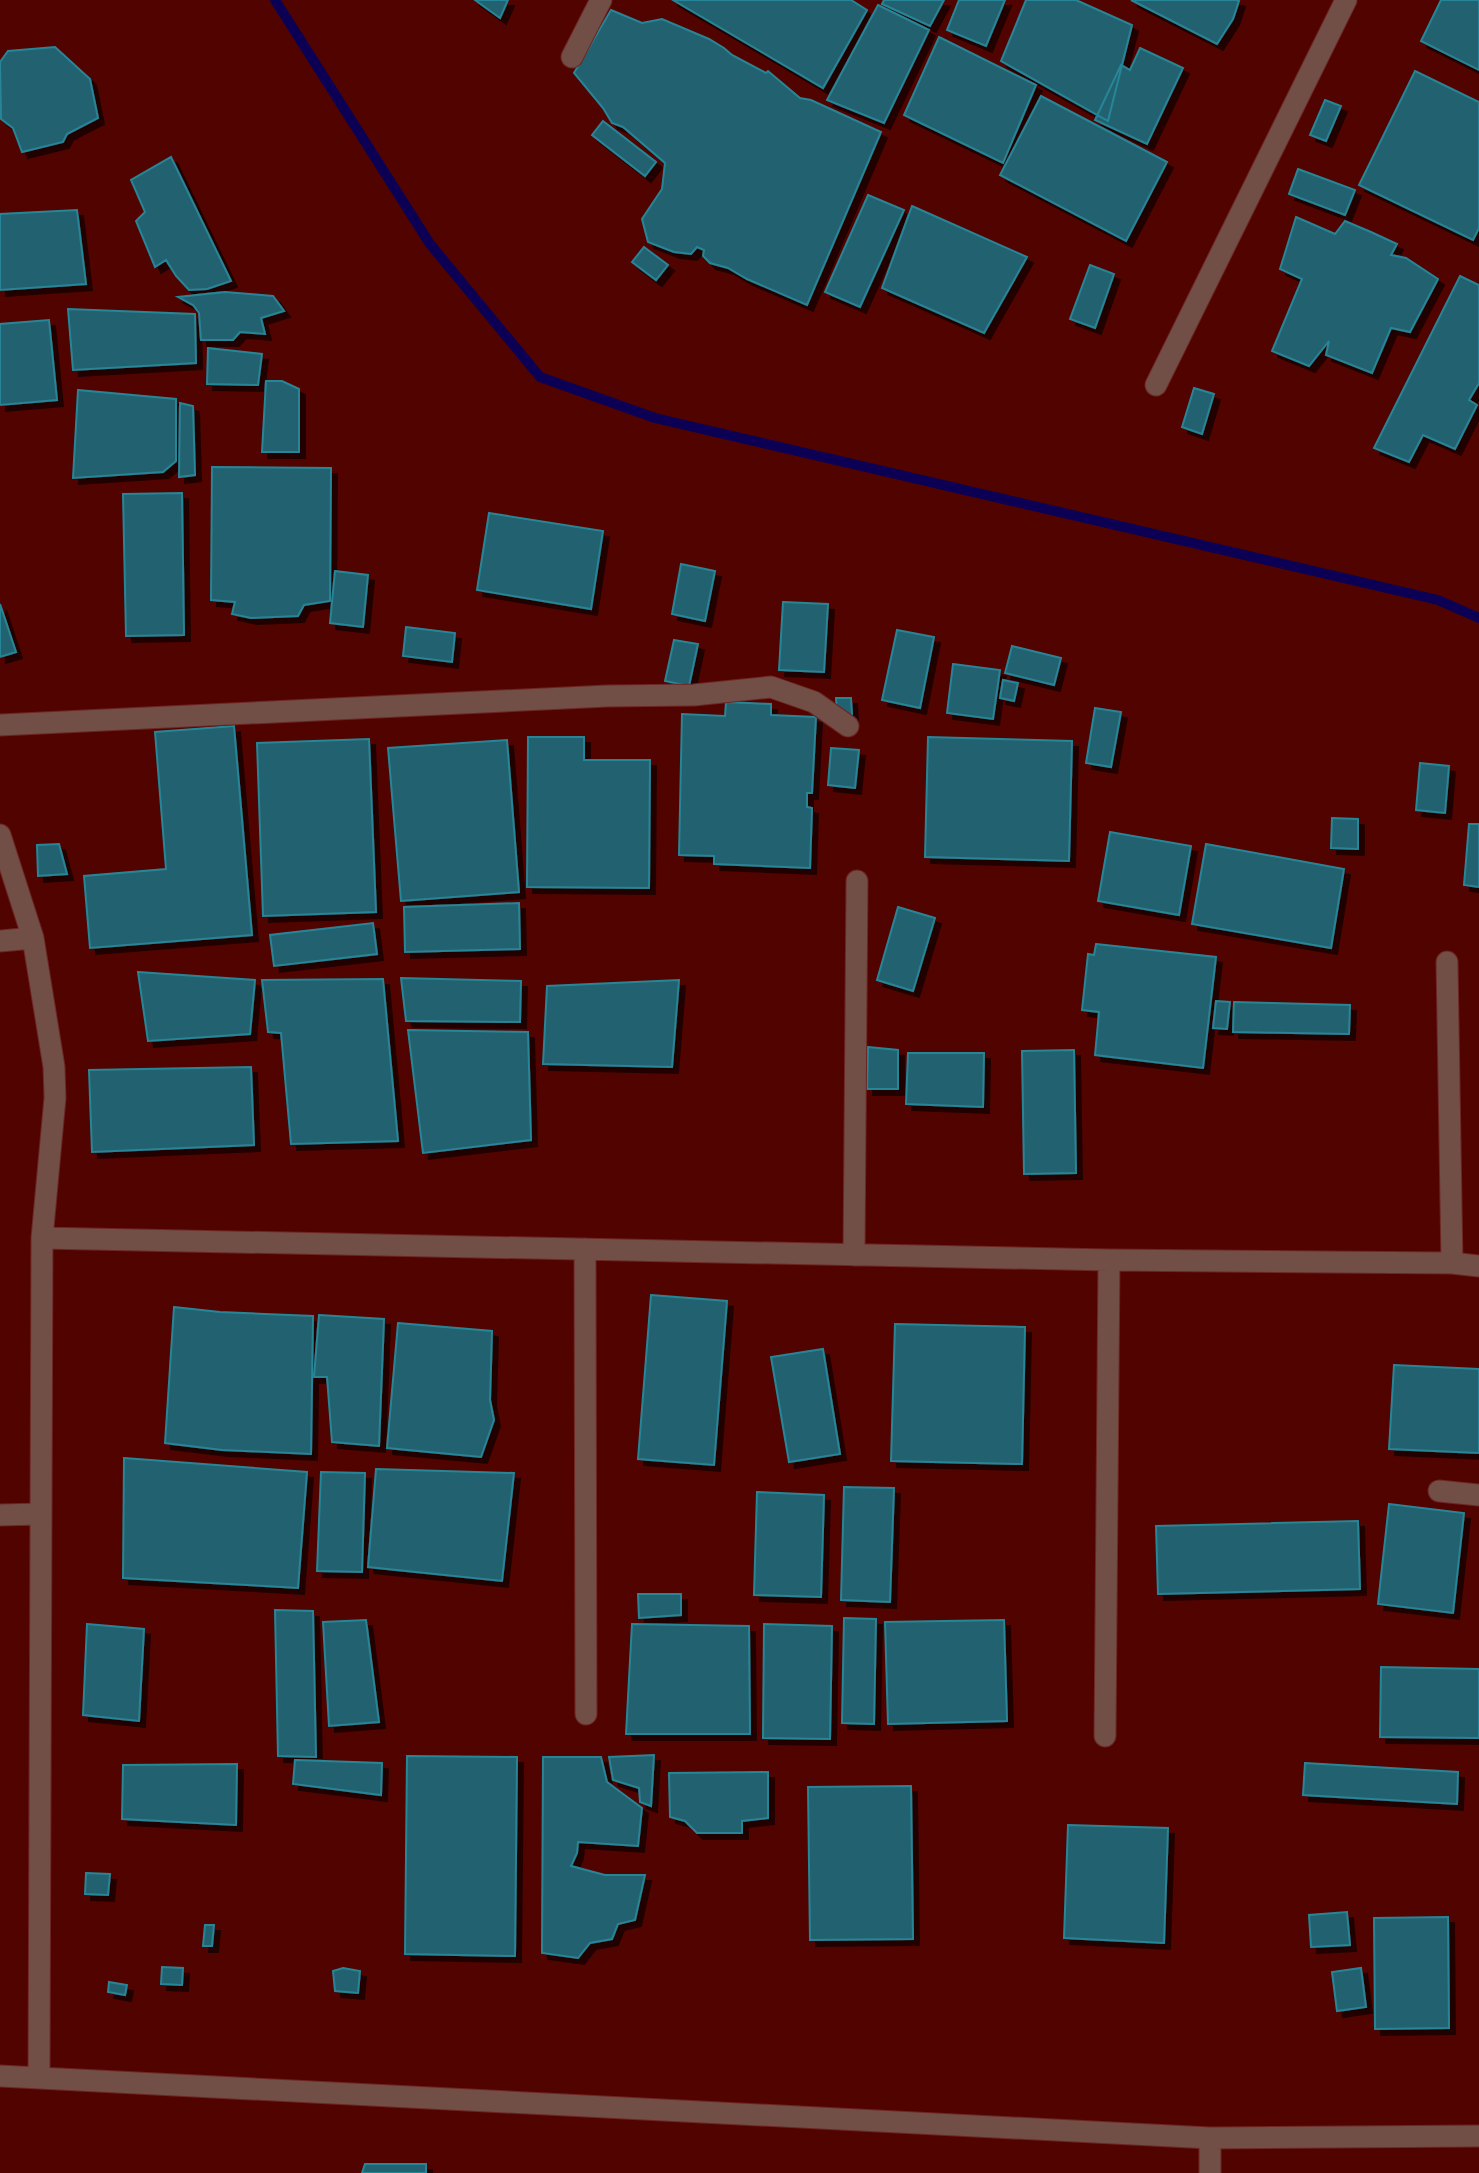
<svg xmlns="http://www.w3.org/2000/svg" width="1479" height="2173" font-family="Arial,sans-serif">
	<defs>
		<filter id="shadow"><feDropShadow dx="6" dy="6" stdDeviation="0" flood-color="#0009"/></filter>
	</defs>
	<rect width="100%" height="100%" fill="#510300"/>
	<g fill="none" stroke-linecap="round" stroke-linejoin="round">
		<path stroke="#0c0054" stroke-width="10" d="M275,0l155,244 110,133 115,41 783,182 41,18"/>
	</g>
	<path fill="#23626f" stroke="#288597" stroke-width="2" filter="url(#shadow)" d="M475,0h33l-8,18z
		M673,0h178l16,10 -44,78z
		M884,0h60l-14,26 -48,-22z
		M959,0h46l-19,46 -39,-16z
		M1026,0h50l56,25 -24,96 -107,-60z
		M1131,0h105l3,1 -6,18 -16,25z
		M1441,0h38v70l-58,-29z
		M878,5l51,25 -45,93 -57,-23z
		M611,10l31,13 20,-4 47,20 15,9 8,7 34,18 2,-2 32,27 11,2 70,32 -74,173 -60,-26 -19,-11 -18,-5 -7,-7 1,-6 -7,-3 -6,7 -17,-2 -26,-10 -6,-23 20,-30 3,-26 -42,-36 -11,-4 -9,-15 -29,-35z
		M939,37l97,48 -33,78 -99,-48z
		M55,47l35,32 8,39 -31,16 -4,8 -41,10 -9,-24 -12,-9 -1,-57 8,-11z
		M1140,48l43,20 -36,76 -52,-24 26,-55 9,5z
		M1415,71l64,31v126l-6,12 -114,-55z
		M1041,96l126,66 -41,79 -126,-66z
		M1325,100l16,6 -15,35 -16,-6z
		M603,121l53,41 -11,14 -53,-41z
		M171,157l60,124 -24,8 -18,1 -13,-14 -10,-16 -11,7 -19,-46 9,-9 -14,-32z
		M1298,169l57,21 -10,25 -56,-21z
		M868,195l36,15 -44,97 -35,-15z
		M912,206l115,51 -43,76 -102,-45z
		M77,210l9,74 -86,6v-76z
		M1296,217l39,17 10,-13 26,11 26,12 -6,11 15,3 32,21 -28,53 -19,-4 -19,45 -46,-18 3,-14 -20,25 -37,-15 30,-72 -22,-10z
		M644,247l24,18 -12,15 -24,-18z
		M1090,265l24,9 -19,54 -25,-9z
		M1460,276l19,9v98l-10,17 8,5 -22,44 -32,-14 -14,27 -35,-14z
		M225,292l48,4 11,15 -23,7 4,16 -25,-2 -7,8h-32l-2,-27 -6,-8 -15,-8z
		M68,309l127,5 1,49 -123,7z
		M49,320l8,80 -57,5v-81z
		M208,348l54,6 -4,31 -51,-1z
		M266,381h16l17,8v63h-37z
		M1194,388l20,6 -12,40 -20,-7z
		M78,390l98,9v62l-13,11 -90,6z
		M180,403l13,3 2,69 -16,2z
		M212,467l119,1 -1,133 -26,4 -6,11 -47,2 -19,-4 3,-12 -24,-2z
		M182,493l2,142 -58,1 -3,-142z
		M489,513l114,18 -12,78 -114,-19z
		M681,564l34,7 -10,50 -33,-7z
		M335,571l33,4 -5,52 -33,-4z
		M783,602l45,2 -4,68 -45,-2z
		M0,604l16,48 -16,5z
		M406,627l49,6 -3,29 -49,-6z
		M897,630l37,7 -14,71 -38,-8z
		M674,640l24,4 -9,42 -24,-5z
		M1012,646l49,12 -7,27 -49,-12z
		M953,664l47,6 -7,49 -46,-6z
		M1003,680l15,3 -4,18 -14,-3z
		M836,698h15l1,17 -15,1z
		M726,702l45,2v11l45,2 -4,76h-5v14l5,1 -2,60 -96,-4v-8l-35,-1 3,-141 43,2z
		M1095,708l26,4 -10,55 -25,-4z
		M234,726l18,209 -162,13 -6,-72 82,-7 -11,-137z
		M528,737h56v23h66l-1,128 -122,-1z
		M928,737l144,4 -3,120 -144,-4z
		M369,739l7,173 -113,4 -6,-173z
		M507,740l12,152 -118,9 -13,-153z
		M831,748l28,2 -4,38 -27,-3z
		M1420,763l29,3 -4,47 -29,-3z
		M1332,818l26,1v30l-27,-1z
		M1469,824h10v63l-15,-2z
		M1110,832l81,14 -12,69 -81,-14z
		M59,844l8,30 -29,2 -1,-31z
		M1206,844l138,25 -13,79 -139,-24z
		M519,903l1,46 -115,3 -1,-45z
		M898,907l37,11 -22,73 -36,-11z
		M373,923l4,31 -103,12 -4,-31z
		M1096,944l120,13 -13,111 -108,-13 4,-43 -17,-2 6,-56 6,1z
		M138,972l117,8 -5,54 -102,7z
		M401,978l120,3 -1,41 -114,-1z
		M383,979l15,162 -107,3 -10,-111 -13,-1 -6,-52z
		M679,980l-7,87 -129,-3 4,-78z
		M1216,1001l14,1 -3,27 -14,-1z
		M1234,1002l116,3 -1,29 -116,-2z
		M408,1030l120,2 3,108 -108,13z
		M868,1047l30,3v39h-31z
		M1074,1050l2,123 -52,1 -2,-123z
		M908,1053h76l-1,54 -77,-3z
		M251,1067l3,78 -162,7 -3,-82z
		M651,1295l76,6 -13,164 -76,-6z
		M174,1307l46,5 93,4 -2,138 -89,-4 -57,-7z
		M319,1315l65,4 -5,127 -47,-4 -5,-65h-13z
		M398,1323l94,8 -2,69 4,20 -13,37 -94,-9z
		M895,1324l130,3 -3,137 -131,-3z
		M823,1349l17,105 -51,8 -18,-105z
		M1394,1365l85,4v84l-90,-4z
		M124,1458l183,14 -9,116 -175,-10z
		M376,1469l138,4 -12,108 -134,-14z
		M321,1472l44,1 -3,99 -45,-1z
		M844,1487l50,1 -4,114 -49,-2z
		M757,1492l67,3 -3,102 -67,-2z
		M1389,1504l75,9 -11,100 -75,-9z
		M1358,1521l2,68 -202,5 -2,-68z
		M638,1594h43v21l-42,3z
		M275,1610l38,1 3,146 -38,-1z
		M844,1618l32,1 -2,105 -32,-1z
		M366,1620l13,102 -50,4 -6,-104z
		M1004,1620l3,101 -119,3 -3,-102z
		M87,1624l57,5 -5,92 -56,-6z
		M632,1624l117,2 1,108h-124z
		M764,1624l68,2 -2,113 -67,-1z
		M1381,1667l98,2v69l-99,-1z
		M654,1755l-3,51 -11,-4 -1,-14 -26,-8 -4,-23z
		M407,1756l110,1 -2,199 -110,-2z
		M543,1757h58l6,25 35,26 -4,38 -60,-4 -1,11 -6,13 34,9h40l-10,45 -17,4 -6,15 -22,4 -12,15 -36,-5z
		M295,1760l87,3 -1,32 -88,-11z
		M1305,1763l153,9 -1,32 -154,-9z
		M237,1764l-1,61 -114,-6 1,-54z
		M768,1772v46l-26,3v12h-45l-12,-12 -15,-4 -1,-44z
		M911,1786l2,153 -103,1 -2,-153z
		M1068,1825l100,3 -4,115 -100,-5z
		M86,1873l24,1 -2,21 -23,-1z
		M1347,1912l3,33 -39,2 -2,-32z
		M1448,1917l1,111 -74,1 -1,-111z
		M205,1925h9l-2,21h-9z
		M162,1967l21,1 -1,17 -21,-1z
		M343,1968l17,3 -2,22 -23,-2 -2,-20z
		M1361,1968l5,39 -29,4 -5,-39z
		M109,1982l18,3 -2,10 -17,-3z
		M365,2164h61v9h-64z"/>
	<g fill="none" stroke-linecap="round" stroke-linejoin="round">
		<g stroke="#6d2623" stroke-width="23">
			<path id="minor" d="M572,57l29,-57
				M1156,385l190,-385
				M0,725l607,-29 87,-1 77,-8 43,15 34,24
				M0,835l33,103 21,129 1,31 -13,140 -3,838
				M0,941l33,-3
				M1447,962l5,301
				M42,1238l1067,22 343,3 27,3
				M585,1249l1,465
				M854,1255l3,-374
				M1439,1491l40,4
				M0,1515l40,-1
				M1105,1736l4,-476
				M0,2076l1210,62 269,-2
				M1210,2173v-35"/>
		</g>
		<use href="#minor" stroke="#714e46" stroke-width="21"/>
	</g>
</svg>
